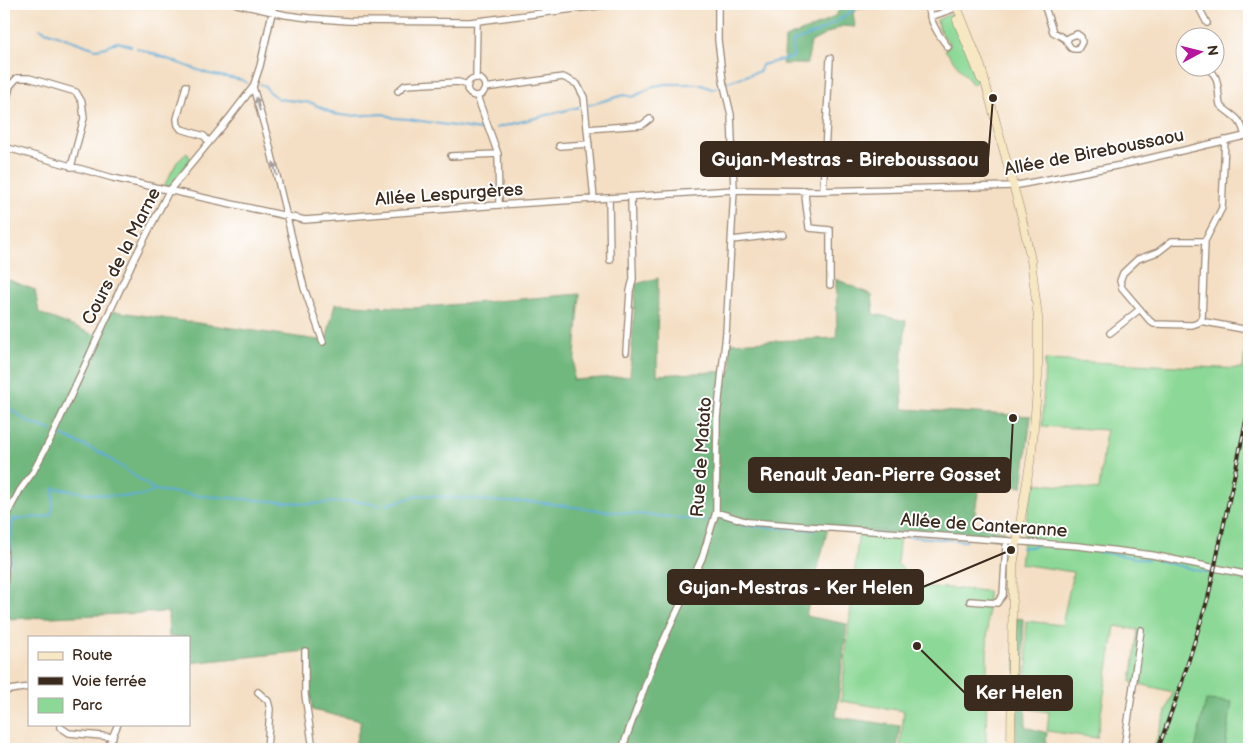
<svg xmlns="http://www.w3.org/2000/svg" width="1253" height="753" font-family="'Balsamiq Sans',sans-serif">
	<rect width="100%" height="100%" fill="#fff"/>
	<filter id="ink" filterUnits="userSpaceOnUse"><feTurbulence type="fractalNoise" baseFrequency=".02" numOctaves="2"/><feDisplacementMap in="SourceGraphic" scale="10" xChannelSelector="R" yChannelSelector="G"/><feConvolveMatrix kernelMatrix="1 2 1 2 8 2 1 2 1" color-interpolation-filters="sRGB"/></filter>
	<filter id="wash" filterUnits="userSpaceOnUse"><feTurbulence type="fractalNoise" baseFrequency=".0096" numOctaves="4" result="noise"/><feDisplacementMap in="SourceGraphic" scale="20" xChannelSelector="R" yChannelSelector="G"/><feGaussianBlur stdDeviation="1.12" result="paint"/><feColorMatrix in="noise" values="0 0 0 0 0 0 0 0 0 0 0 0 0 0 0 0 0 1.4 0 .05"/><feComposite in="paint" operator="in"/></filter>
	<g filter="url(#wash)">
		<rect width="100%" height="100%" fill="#f4dfc4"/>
		<path fill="#8cd896" stroke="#64815a" d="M950,14l4,2 24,63 -5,6 -28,-35 5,-5 -12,-18 -1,-7z
			M187,153l4,6 -22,28 -5,-1 13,-24z
			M1249,311v438h-96l20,-57 -42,-10 7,-52 -23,-4 -18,112 -50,-7 2,-19 -21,-3 -2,-88 36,4 11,-53 -53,-8 5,-37 9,-44 65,7 7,-60 -64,-4 3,-66 198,9z
			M860,520l41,4 -4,39 21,23 70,5 -2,158h-86l4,-38 -63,-10z"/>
		<path fill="#71b87f" stroke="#56714e" d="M821,4h65l-27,4 -6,5 2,14 -13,-1 -31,16 -4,22h-25l2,-7 1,-19c10,-4 49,-17 53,-26 1,-2 1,-5 1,-8l-18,2z
			M4,278l31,12 4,23 56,22 17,-24 214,30 9,-37 77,4 168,-14 -7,86 57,-4 6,-92 22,-6 -1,97 75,-4 -3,-28 108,-5 -1,-59 36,16 2,19 32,7 -5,52 2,36 128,7 -9,71 -42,-6 -7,44 32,6 -2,8 -175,-11 -22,88 41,8 -11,93 64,9 -3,23h-543l7,-28 -49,-11 -5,-59 -118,12v-26h-20l-1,-25 -164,7 4,-81 -4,-3z
			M1016,618l7,1 3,108 21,6 -2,16 -29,-2z
			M1206,700l26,2 -7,47h-30z"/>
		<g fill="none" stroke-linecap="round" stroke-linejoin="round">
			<path stroke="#5eacd7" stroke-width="2" d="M40,29l56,20 10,-2 5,-3 7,-2 13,4
				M137,48l72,26 33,6 5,3
				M725,83l35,-12 2,-6 31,-8v-16c27,-6 48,-23 70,-37
				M260,84l5,2 5,7 9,6 33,4 22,11 14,2 36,-2 10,4 14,1 72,11
				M589,105l35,-10 9,2 21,-11 11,-2h34l13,5 9,-3
				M496,128l83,-21
				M4,404l24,18 23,8
				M56,433l47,21 52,36 47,6 108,8 42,-3 28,4
				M386,505l34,-10 85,7h31l69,9 106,10
				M719,516l27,10 69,4
				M13,519l34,-2 5,-4 2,-25c18,3 89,16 100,2
				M864,533l103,8
				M1046,546l42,4 60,10
				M1021,548l15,-2
				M1156,560l52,13
				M10,565l2,-40 1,-3 4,-2
				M1223,575l5,1
				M1233,576l11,2"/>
		</g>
	</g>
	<g filter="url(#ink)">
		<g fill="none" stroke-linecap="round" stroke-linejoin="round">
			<g stroke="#988471" stroke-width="8">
				<path id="minor" d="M237,4l49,11 23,3 39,3 122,1 145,-18
					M928,4c2,18 9,29 20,43
					M1044,4l9,28c4,2 9,5 12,7 5,6 3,11 13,10l4,-7 -1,-5 -4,-3 -8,3 -2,4
					M1197,4l10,19
					M930,17l23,-8
					M1202,68c19,2 15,22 18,37 13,13 20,10 25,31
					M476,78l1,-56
					M467 87a9 9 0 1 1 18 0a9 9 0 1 1-18 0Z
					M186,86l-9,33 1,6 3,4 23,7 5,6
					M253,87l15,52 36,149 19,54
					M485,88l78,-11 14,7 7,13 10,102
					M398,91l7,-6 53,-3 10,3
					M477,96l21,58 1,51
					M4,112l6,-26 7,-8h12l47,14 6,10 2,16 -13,49
					M587,129l55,-4 8,-6
					M559,146l30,-2
					M4,147l109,31 192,42 194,-15 235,-15 85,1 194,-5 108,-21 128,-30
					M451,156l47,-2
					M805,190c0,14 3,25 4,38l21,2v55
					M823,191l7,-133
					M609,198l1,62
					M732,240l51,-6
					M1205,241h-33l-14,11 -20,7 -15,14 -3,8 2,7 28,33 4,3 38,1 6,-2 4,-5 3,-77 17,-33 3,-68
					M1200,321l48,9
					M1110,333l30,-24
					M626,352l4,-61 3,-12 -2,-82
					M716,512l32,10 330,24 74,9 97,20
					M4,589l1,-15 -1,-37 4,-23 4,-9 8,-15 13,-18 20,-38 81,-175 35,-68 61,-74 23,-30 7,-21 14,-62
					M970,601l27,2 6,-8 3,-49
					M305,651v44l8,54
					M4,691l25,-4
					M258,692l10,9 2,8 -3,40
					M60,727l9,6 44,4
					M107,749l11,-25
					M622,749l33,-90 47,-101 14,-46 1,-94 9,-85 8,-143 -3,-75 -8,-34 -5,-41v-36
					M1124,749l17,-119"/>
			</g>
			<g stroke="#988471" stroke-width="9">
				<path id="secondary" d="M956,4l25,63 40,147 10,46 7,57v60l-6,74 -19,115 -2,183
					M957,20l24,59"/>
			</g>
			<use href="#minor" stroke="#fff" stroke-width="5.5"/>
			<use href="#secondary" stroke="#f7e8c3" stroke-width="8"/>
			<g stroke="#3b2a1e" stroke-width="4">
				<path id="rail" d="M1158,749l24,-67 26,-84 41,-191"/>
			</g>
			<use href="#rail" stroke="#fff" stroke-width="2" stroke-dasharray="5.5" stroke-linecap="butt"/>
		</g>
		<defs><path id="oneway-solid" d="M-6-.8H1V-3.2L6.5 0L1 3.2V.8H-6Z" transform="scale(1.25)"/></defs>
		<g fill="#a79f9a">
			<use href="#oneway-solid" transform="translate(258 104) rotate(-105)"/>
			<use href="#oneway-solid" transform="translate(275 169) rotate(-104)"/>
		</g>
	</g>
	<g text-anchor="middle" stroke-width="4" stroke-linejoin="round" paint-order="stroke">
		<g font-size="18" fill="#3b2a1e" stroke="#fff">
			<text transform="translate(1094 152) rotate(-11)" y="6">Allée de Bireboussaou</text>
			<text transform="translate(449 194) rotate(-4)" y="6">Allée Lespurgères</text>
			<text transform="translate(121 256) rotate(-63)" y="6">Cours de la Marne</text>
			<text transform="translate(701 457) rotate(-86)" y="6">Rue de Matato</text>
			<text transform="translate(984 525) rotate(4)" y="6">Allée de Canteranne</text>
		</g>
	</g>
	<path fill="none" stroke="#3b2a1e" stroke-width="2" d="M993 98L988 159M1013 418L1010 475M1011 550L923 587M917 646L965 693"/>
	<g fill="#3b2a1e" stroke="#fff" stroke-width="2">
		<circle cx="993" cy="98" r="5"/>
		<circle cx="1013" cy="418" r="5"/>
		<circle cx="1011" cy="550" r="5"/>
		<circle cx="917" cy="646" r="5"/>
	</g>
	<g fill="#3b2a1e" stroke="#3b2a1e" stroke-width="2">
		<rect x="701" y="142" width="287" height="34" rx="5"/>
		<rect x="749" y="458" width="261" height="34" rx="5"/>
		<rect x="668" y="570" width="255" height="34" rx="5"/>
		<rect x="965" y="676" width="107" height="34" rx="5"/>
	</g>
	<g font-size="19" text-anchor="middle" font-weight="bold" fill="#fff">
		<text x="845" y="166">Gujan-Mestras - Bireboussaou</text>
		<text x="880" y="481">Renault Jean-Pierre Gosset</text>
		<text x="796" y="594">Gujan-Mestras - Ker Helen</text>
		<text x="1019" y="699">Ker Helen</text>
	</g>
	<rect width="1253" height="753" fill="none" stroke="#fff" stroke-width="20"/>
	<rect x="28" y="636" width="162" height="90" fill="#ffffff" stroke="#b1aaa5"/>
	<rect x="38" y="652" width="25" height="8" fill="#f7e8c3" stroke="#b1aaa5"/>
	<text x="72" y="660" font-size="15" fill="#3b2a1e">Route</text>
	<rect x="38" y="677" width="25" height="8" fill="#3b2a1e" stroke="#b1aaa5"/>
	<text x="72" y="686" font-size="15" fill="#3b2a1e">Voie ferrée</text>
	<rect x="38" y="698" width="25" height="15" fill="#8cd896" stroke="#b1aaa5"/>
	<text x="72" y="710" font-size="15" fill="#3b2a1e">Parc</text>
	<g transform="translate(1200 52) rotate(83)"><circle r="24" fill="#ffffff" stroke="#b1aaa5"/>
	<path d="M0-4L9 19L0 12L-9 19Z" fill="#b5179e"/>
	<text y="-8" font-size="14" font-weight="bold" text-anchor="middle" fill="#3b2a1e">N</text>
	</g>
</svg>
